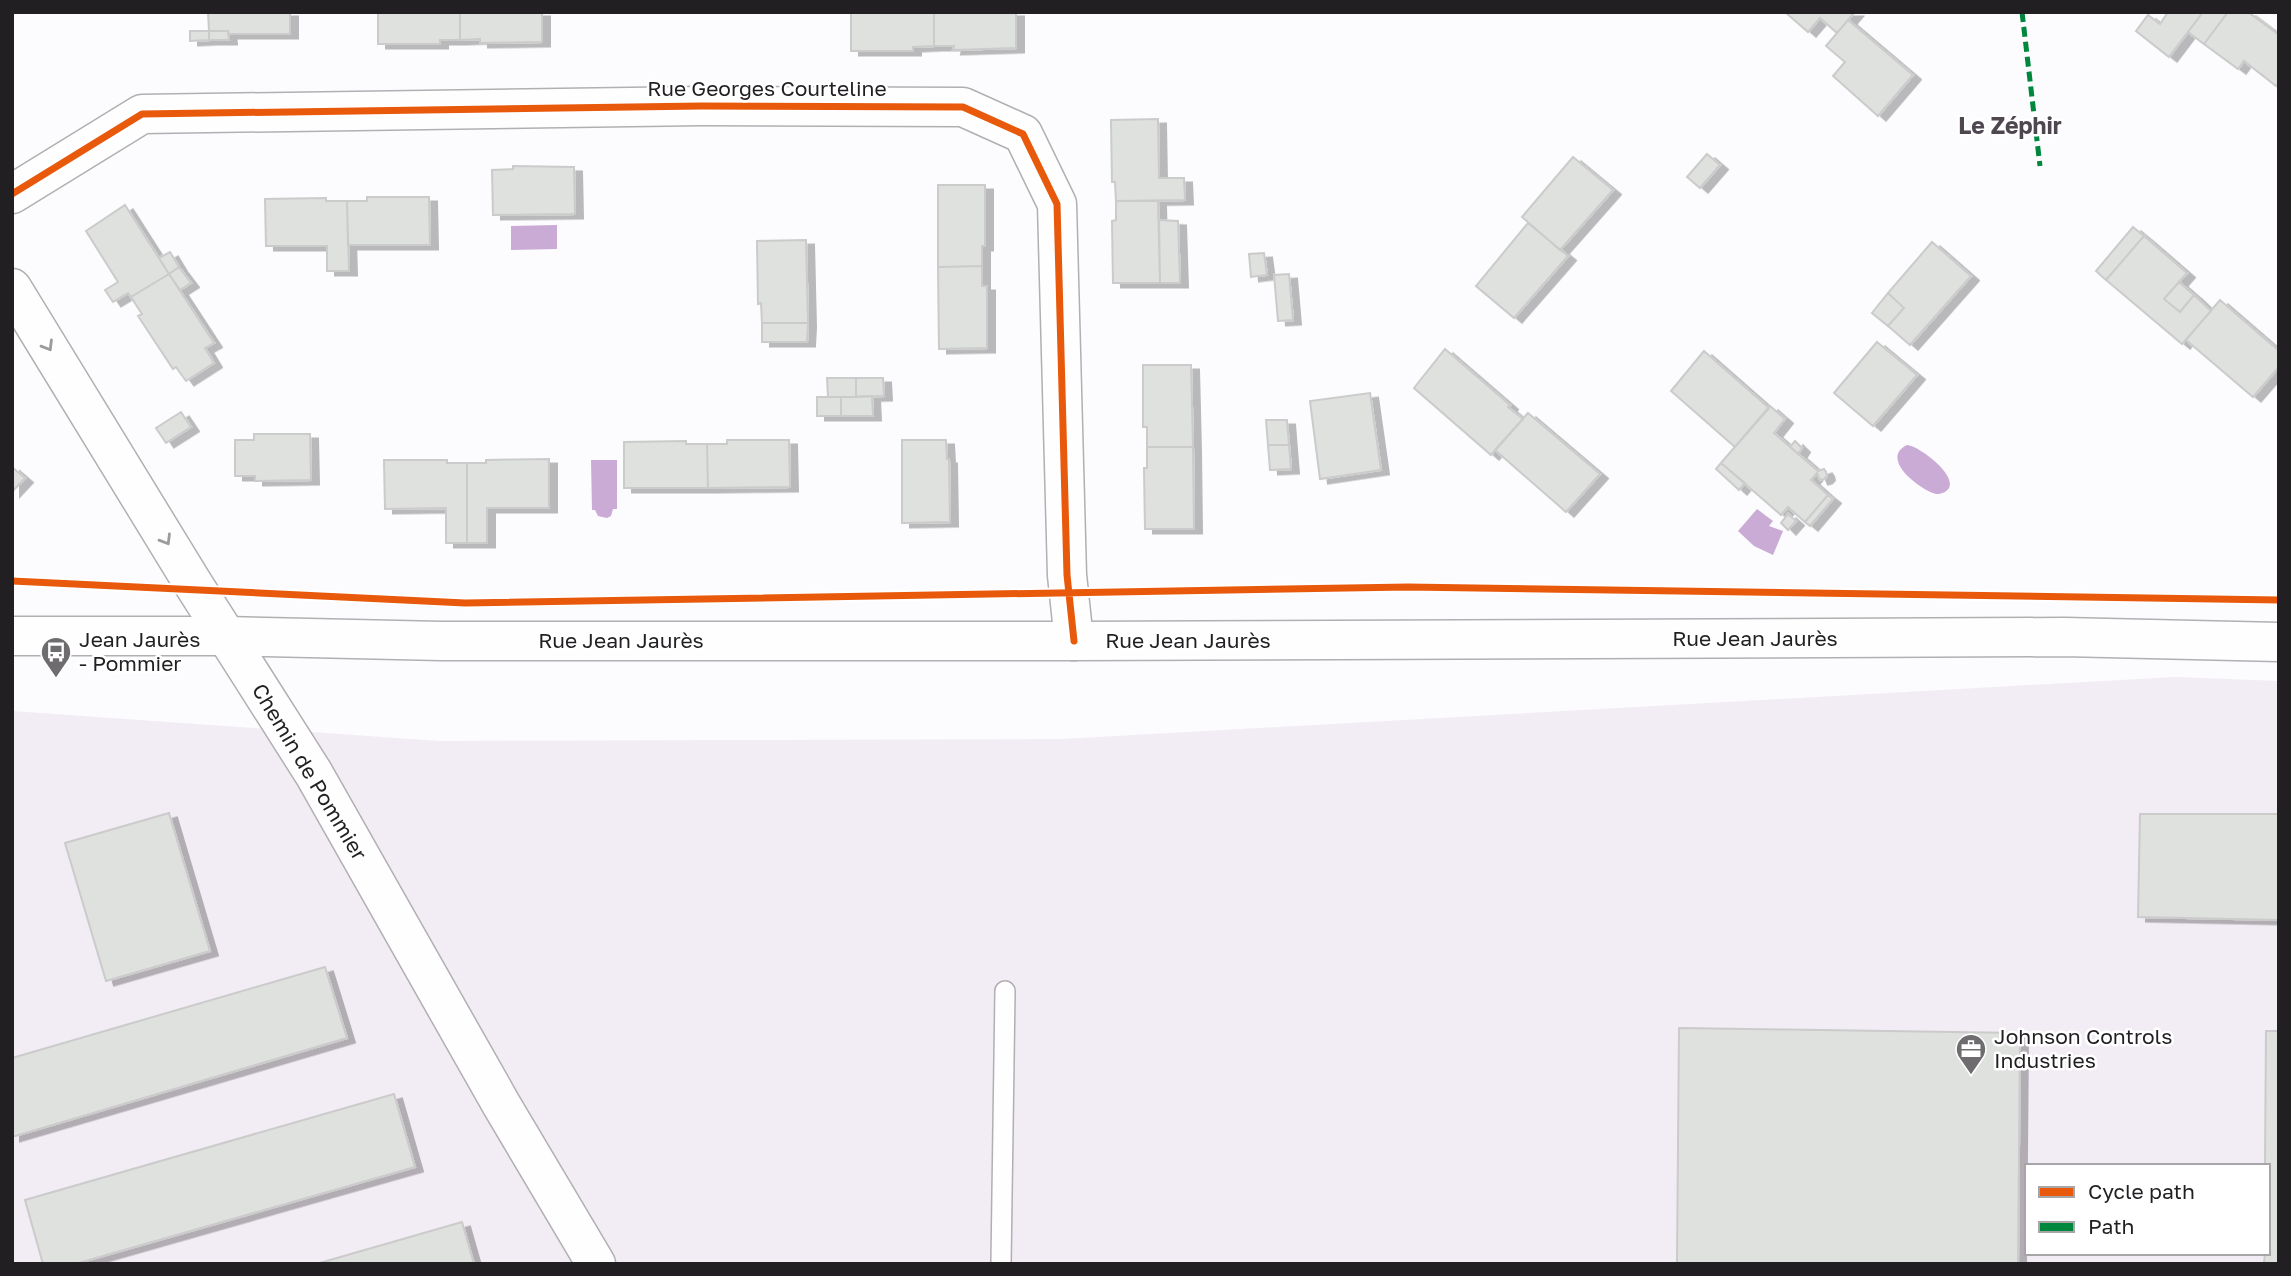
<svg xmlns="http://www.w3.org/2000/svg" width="2291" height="1276" font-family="'Golos Text',sans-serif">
	<defs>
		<filter id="shadow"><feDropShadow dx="8" dy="4.5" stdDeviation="0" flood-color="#0004"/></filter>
	</defs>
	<rect width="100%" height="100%" fill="#fcfbfd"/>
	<path fill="#f2ecf4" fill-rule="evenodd" d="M2175,677l104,4v583h-2267v-553l427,30 624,-2zM2027,1166h241v87h-241z"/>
	<path fill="#caabd5" d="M557,225v24l-46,1v-24z
		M1907,445c14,1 65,41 32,49 -10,2 -63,-34 -32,-49z
		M591,460h26v49h-4l-2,7 -4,2 -9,-2 -3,-6h-3z
		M1757,509l16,12 -4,5 14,5 -10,24 -19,-9 -16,-15z"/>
	<path fill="#dfe1df" stroke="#cacbca" stroke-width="2" filter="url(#shadow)" d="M208,12h82v22h-61l-1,-3h-19z
		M378,12h82v28h-20v4h-62z
		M460,12h82v30l-62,1v-4l-20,1z
		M851,12h83v34l-21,1v4h-62z
		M934,12h82v36l-63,2 1,-4h-20z
		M1785,12h70l-18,21 -17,-15 -12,14z
		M2168,12h35l-34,45 -33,-26 12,-16 12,9z
		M2203,12h25l-24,32 -16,-12z
		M2228,12h20l31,23v47l-3,4 -32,-25 -6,8 -34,-25z
		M1848,20l65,55 -35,41 -45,-40 12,-14 -19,-16z
		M190,31h19v9l-19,1z
		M209,31h19l1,9h-20z
		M1158,119l1,59h25l1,22 -69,1 -1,-19h-3l-1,-62z
		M1707,154l13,11 -20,23 -13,-11z
		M1573,157l40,33 -53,60 -38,-33z
		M513,166l61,1 1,47 -82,1 -1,-45 21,-1z
		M938,185h47v61h-3v20l-44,1z
		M367,197h62l1,48h-82l-1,-44h20z
		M326,198v3h21l2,70h-22v-25h-61l-1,-47z
		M1116,201h42l2,82h-47l-1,-62 4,-1z
		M125,205l44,69 -38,23 -3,-4 -15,9 -8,-12 13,-8 -32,-51z
		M1159,220l19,1 2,62h-20z
		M1528,223l40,33 -54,62 -38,-32z
		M2133,227l11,9 -38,44 -10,-9z
		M2144,236l43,37 -23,26 16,13 14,-17 17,16 -29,33 -76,-64z
		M806,240l2,83h-46l-1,-20 -3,1 -1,-63z
		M1932,242l39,34 -61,69 -22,-19 16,-18 -16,-15z
		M170,252l9,15 -10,7 -10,-16z
		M1264,253l3,22 -16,2 -2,-23z
		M982,266v20h5v62l-48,1 -1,-82z
		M179,267l12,16 -11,7 -11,-16z
		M169,274l45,69 -9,5 9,15 -28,18 -10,-14 -3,2 -35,-53 4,-2 -11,-17z
		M1289,274l4,46 -15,1 -4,-46z
		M2179,282l15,13 -14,17 -16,-13z
		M1888,293l16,15 -16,18 -16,-13z
		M2220,300l59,51v16l-26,30 -67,-57z
		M762,323h46l-1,19h-45z
		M1877,342l40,33 -44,51 -39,-33z
		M1445,349l65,56 -2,2 15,12 -32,36 -77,-67z
		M1704,351l65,57 -34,39 -64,-56z
		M1143,365h48l2,82h-46v-20h-4z
		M827,378h29v19h-28z
		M856,378h27l1,18 -28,1z
		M1370,393l11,77 -61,9 -10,-78z
		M872,396l1,20h-32v-19z
		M817,397h24v19h-24z
		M1770,406l15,13 -11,14 44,38 6,-2 2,3 1,4 -3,3 -4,1 -3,-7 -6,7 17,15 -23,27 -17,-15 -7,8 -60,-52z
		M181,412l10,15 -25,16 -10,-15z
		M1528,413l72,61 -34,38 -71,-62z
		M1266,420h21l2,25h-21z
		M254,434h56l1,46 -56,1v-5h-20v-36h19z
		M727,440h62l1,47 -82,1 -1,-44h20z
		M902,440h44l1,19h2l1,63 -48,1z
		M686,441v3h21l1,44h-84v-46z
		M1795,441l7,7 -4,6 -8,-7z
		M1268,445h21l2,24 -21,1z
		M1147,447h46l1,82h-49l-1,-61h3z
		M549,459v49h-62v35h-20v-80h19v-3z
		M384,460h63v3h20v80h-21v-35l-61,1z
		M1721,463l24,20 -6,7 -23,-21z
		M12,467l13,11 -13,14z
		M1828,495l5,4 -23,27 -5,-4z
		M1788,514l8,7 -8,9 -7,-7z
		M169,813l41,138 -104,30 -41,-138z
		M2140,814h139v106l-141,-3z
		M325,967l22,71 -335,99v-79z
		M1679,1028l341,5 -2,231h-341z
		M2266,1031h13v233h-15l1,-11h3v-87h-3z
		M394,1094l21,73 -340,97h-32l-18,-64z
		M462,1222l12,42h-158z"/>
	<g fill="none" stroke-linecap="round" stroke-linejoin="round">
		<g stroke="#b1afb2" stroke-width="22">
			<path id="service" d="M1001,1264l4,-273"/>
		</g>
		<g stroke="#b1afb2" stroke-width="41">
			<path id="minor" d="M12,194l130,-80 559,-8 262,1 60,27 34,70 10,371 7,66
				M12,288l180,294 122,192 187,330 95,160"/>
		</g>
		<g stroke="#b1afb2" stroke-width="41">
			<path id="secondary" d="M12,636h213l216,5h633l990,-4 215,5"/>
		</g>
		<use href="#service" stroke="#fffeff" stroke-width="19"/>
		<use href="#minor" stroke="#fffeff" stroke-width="38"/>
		<use href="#secondary" stroke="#fffeff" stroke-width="38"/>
		<path stroke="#00873e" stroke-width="5" stroke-dasharray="10 5" stroke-linecap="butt" d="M2022,12l18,154"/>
		<g stroke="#fff" stroke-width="11">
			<path id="cycleway" d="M12,194l130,-80 559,-8 262,1 60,27 34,70 10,371 7,66
				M12,581l453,22 943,-16 871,13"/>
		</g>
		<use href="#cycleway" stroke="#e8590c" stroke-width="7"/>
	</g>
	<defs><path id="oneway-chevron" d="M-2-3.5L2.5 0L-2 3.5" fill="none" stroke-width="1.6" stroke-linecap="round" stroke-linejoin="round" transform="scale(1.75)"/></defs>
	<g stroke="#9c9a9c">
		<use href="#oneway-chevron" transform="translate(48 346) rotate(59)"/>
		<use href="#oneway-chevron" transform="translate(166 540) rotate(59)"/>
	</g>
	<defs>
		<g id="bus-pin" transform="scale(1.575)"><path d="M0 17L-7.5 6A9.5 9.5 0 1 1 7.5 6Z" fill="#6e6c6f" stroke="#fff"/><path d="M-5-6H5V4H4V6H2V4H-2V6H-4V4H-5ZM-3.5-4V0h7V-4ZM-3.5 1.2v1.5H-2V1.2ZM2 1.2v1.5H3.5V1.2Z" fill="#fff"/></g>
		<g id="office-pin" transform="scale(1.575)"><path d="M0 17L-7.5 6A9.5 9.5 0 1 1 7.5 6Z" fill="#6e6c6f" stroke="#fff"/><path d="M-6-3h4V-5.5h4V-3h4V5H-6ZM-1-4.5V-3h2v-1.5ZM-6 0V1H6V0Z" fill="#fff"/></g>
	</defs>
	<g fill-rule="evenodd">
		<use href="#bus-pin" x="56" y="652"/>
		<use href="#office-pin" x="1971" y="1049"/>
	</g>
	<g text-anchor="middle" stroke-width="5" stroke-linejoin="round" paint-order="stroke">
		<g font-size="21" fill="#221f23" stroke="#fff">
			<text x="767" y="96">Rue Georges Courteline</text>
			<text x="1755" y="646">Rue Jean Jaurès</text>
			<text x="621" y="648">Rue Jean Jaurès</text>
			<text x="1188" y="648">Rue Jean Jaurès</text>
			<text transform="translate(309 772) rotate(59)" y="7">Chemin de Pommier</text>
		</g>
		<g font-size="21" fill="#221f23" stroke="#fff" text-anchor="start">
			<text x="79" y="647">Jean Jaurès<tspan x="79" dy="24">- Pommier</tspan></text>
			<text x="1994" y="1044">Johnson Controls<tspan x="1994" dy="24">Industries</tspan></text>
		</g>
		<g font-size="23" font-weight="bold" fill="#4e4750" stroke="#fff">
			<text x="2010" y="134">Le Zéphir</text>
		</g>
	</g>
	<rect width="2291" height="1276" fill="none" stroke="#221f23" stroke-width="28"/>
	<rect x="2025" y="1164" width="245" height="91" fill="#ffffff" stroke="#a7a5a7" stroke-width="2"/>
	<rect x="2039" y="1187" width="35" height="10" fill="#e8590c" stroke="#a7a5a7" stroke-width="2"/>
	<text x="2088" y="1199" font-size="21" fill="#221f23">Cycle path</text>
	<rect x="2039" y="1222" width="35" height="10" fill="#00873e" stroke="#a7a5a7" stroke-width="2"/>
	<text x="2088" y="1234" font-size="21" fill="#221f23">Path</text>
</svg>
